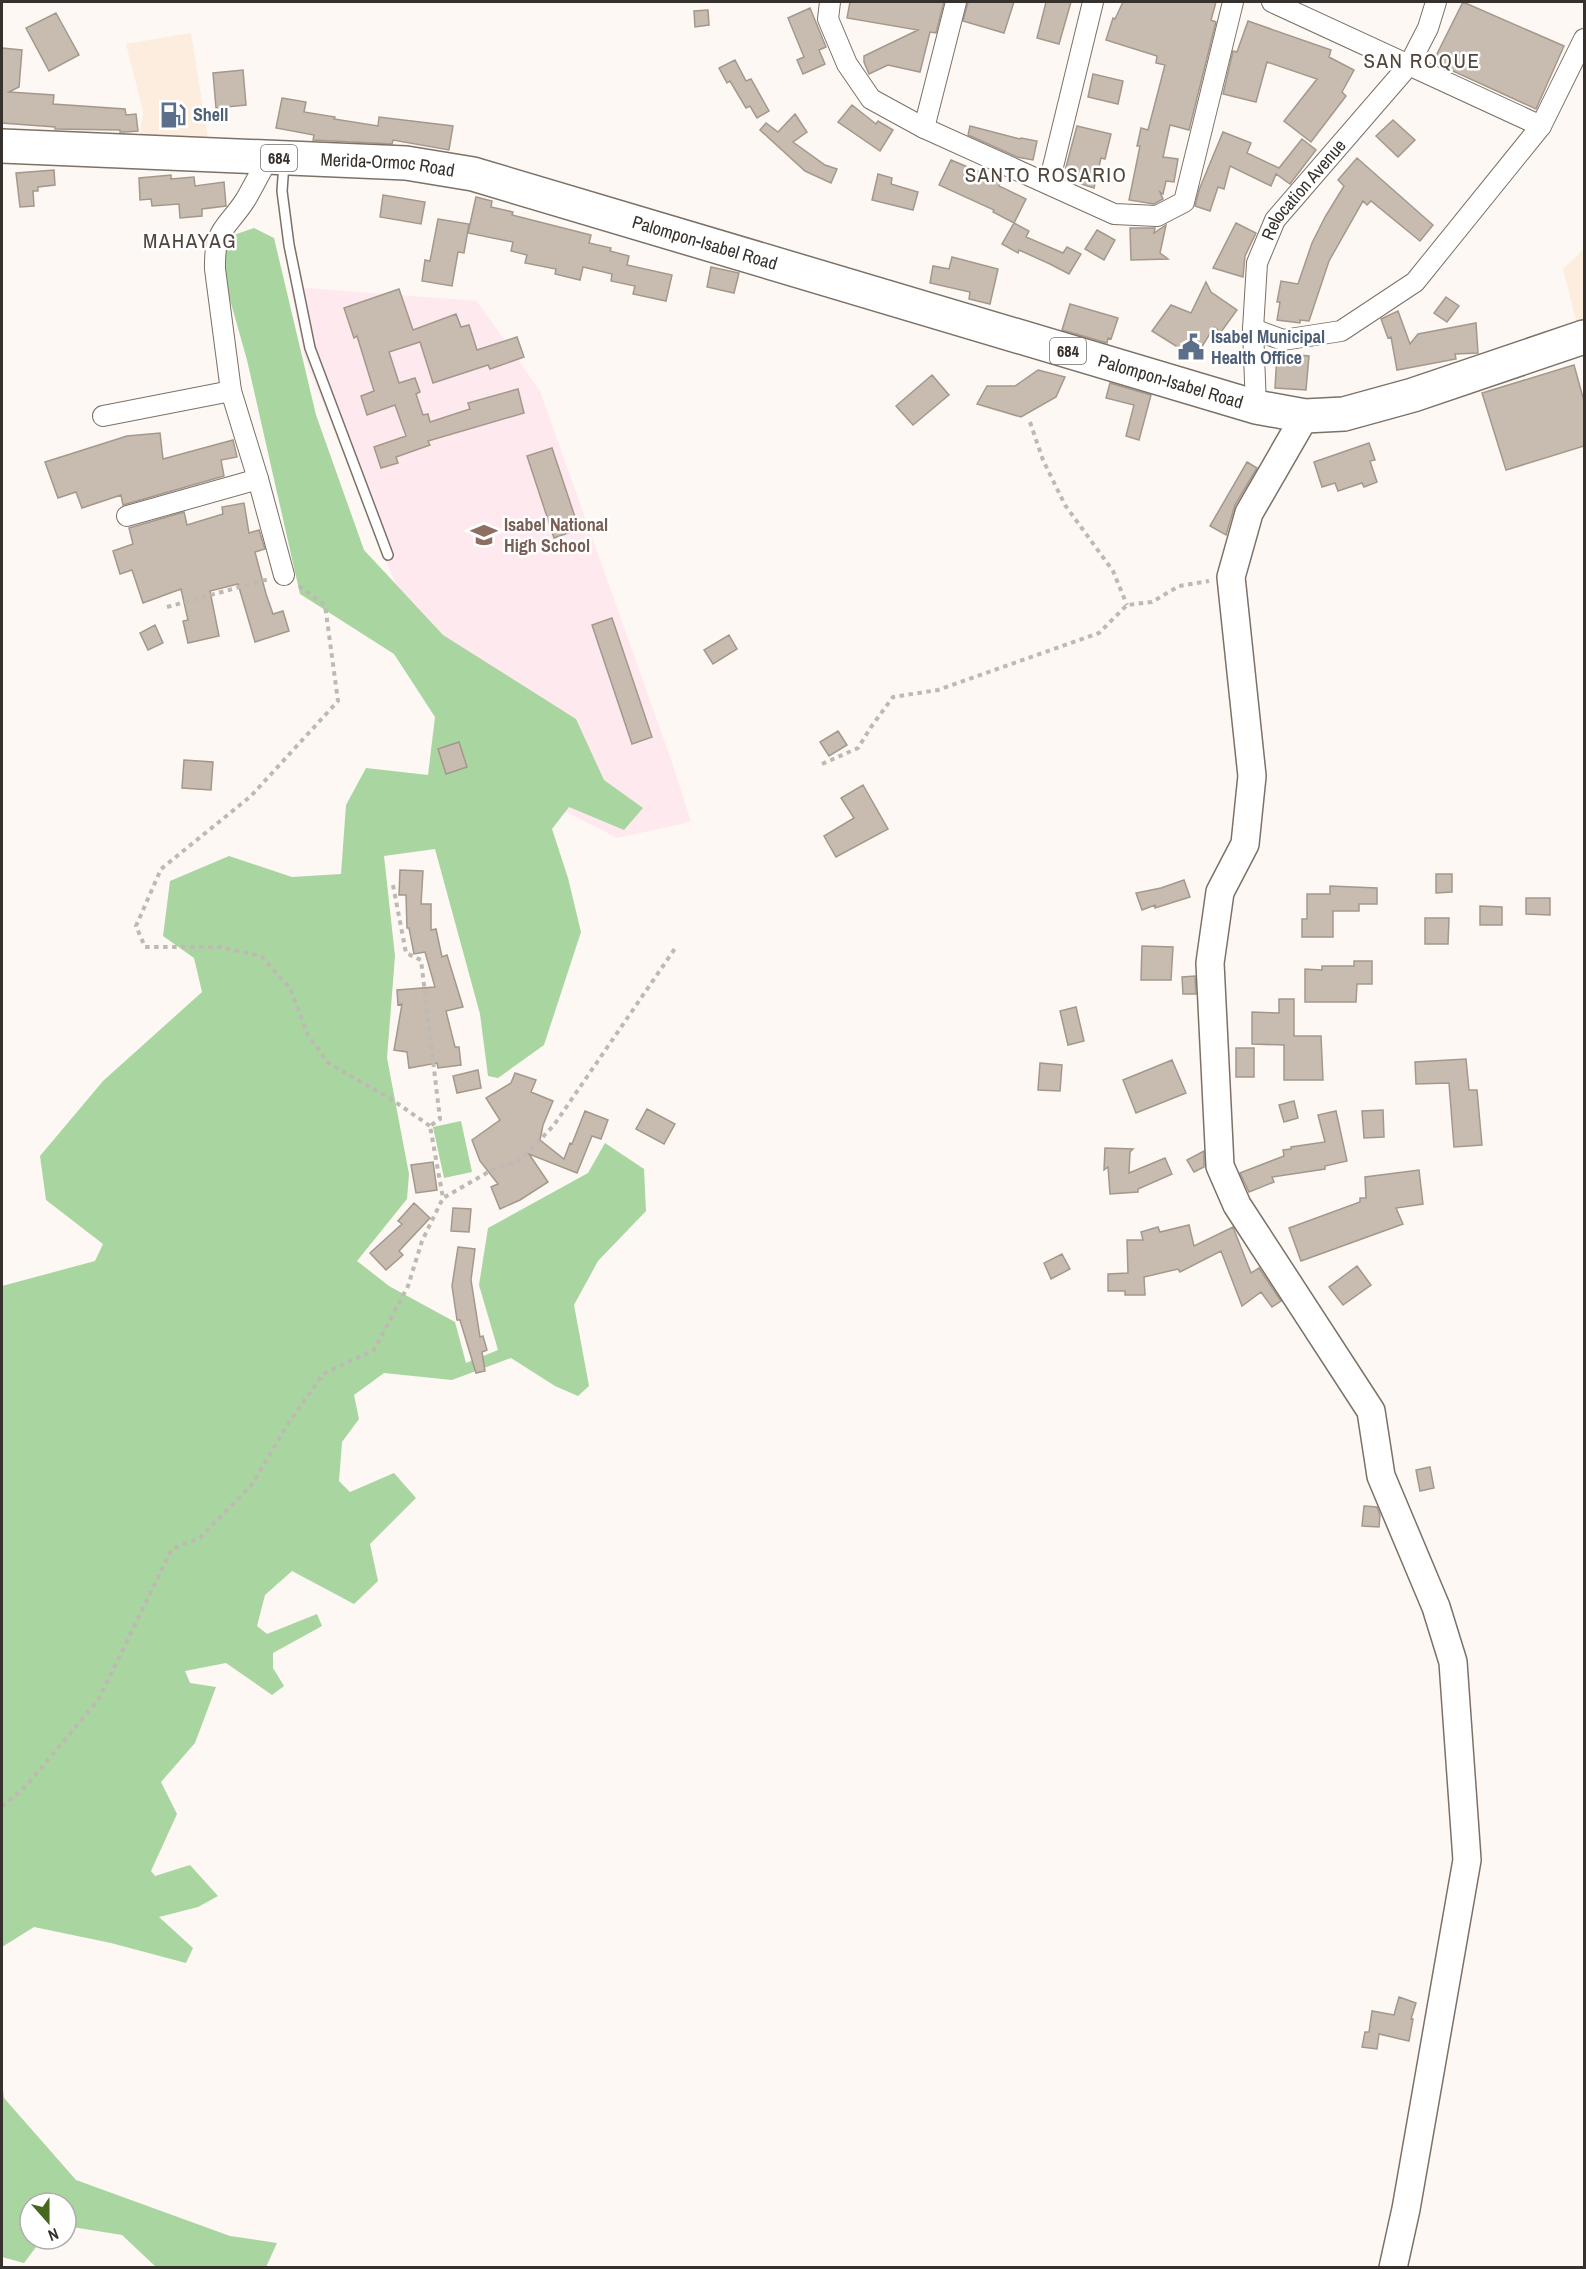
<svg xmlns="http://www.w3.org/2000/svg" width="1586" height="2269" font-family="'Archivo Narrow',sans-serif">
	<rect width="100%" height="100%" fill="#fdf8f3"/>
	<path fill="#fcedde" d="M191,33l18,112 -70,-2 4,-32 -17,-67z
		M1584,249v73l-7,3 -14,-56z"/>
	<path fill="#fee9ef" d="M307,288l170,13 63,90 133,374 18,57 -74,16 -57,-29 -127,-131 -129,-323 -13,-65z"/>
	<path fill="#a9d5a0" d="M254,228l20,10 42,177 48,135 79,85 133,84 28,61 39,28 -19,22 -55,-23 -17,22 16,49 13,54 -37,113 -46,33 -10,-2 -8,-62 -45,-165 -51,7 11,100 -8,102 22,116 -2,25 -50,62 32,25 66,36 11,41 32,-13 -19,-65 9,-57 100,-55 17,-30 39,26 2,42 -48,50 -24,44 15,81 -11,10 -23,-10 -44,-28 -59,22 -68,-7 -30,22 5,24 -17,23 -3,39 11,11 44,-19 22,25 -46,46 8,37 -24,23 -62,-33 -27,24 -8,31 10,8 50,-20 5,12 -49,27v15l11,18 -12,9 -46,-32 -41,8 5,12 26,4 -21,56 -34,39 16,32 -26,57 4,5 35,-11 28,31 -20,11 -39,10 34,31 -7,15 -75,-20 -77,-16 -32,20v-661l93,-25 8,-17 -57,-44 -6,-44 63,-75 99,-89 -8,-34 -31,-22 7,-55 59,-25 63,21 49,-3 5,-69 20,-37 62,7 7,-58 -41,-63 -94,-60 -53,-234 -22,-78v-44z
		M461,1121l11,51 -28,6 -11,-51z
		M2,2083l2,15 72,82 154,56 47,7 -11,24h-110l-34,-32 -56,-9v-23h-36v36h12l-18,24 -22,-6z"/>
	<path fill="#c8bcb0" stroke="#a4988c" stroke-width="1.5" d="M850,2h94l-8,31 -6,-1 -10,40 -32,-7 -19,9 -5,-12v-6l54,-26 -71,-12z
		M968,2h46l-10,31 -41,-12z
		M1046,2h25l-12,42 -22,-6z
		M1123,2h93l-5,18 5,2 -27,108 -19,-5 -7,32 15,2 -4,23 -8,-1 -3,13 -3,-2 3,7 -9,5 -25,-4 11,-54h-3l4,-18 7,2 17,-65 -9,-2 1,-7 -51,-16 7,-22 2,1z
		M1463,2l101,44 -28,63 -103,-47z
		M810,8l16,39 -7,3 6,14 -22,10 -6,-14 7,-3 -16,-39z
		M708,10l1,15 -14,2 -1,-16z
		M56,13l23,42 -30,16 -23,-43z
		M1248,21l83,29 -2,7 25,13 -12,22 4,4 -35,46 -27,-21 33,-42 -50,-17 -11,40 -33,-8 10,-43 4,1z
		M2,48l20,2 -3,37 -10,5 45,3 -1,9 72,5 1,6 10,-1 2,17 -13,1h-5v-2l-65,-1v-2l-53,-4z
		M735,60l11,21 5,-2 18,32 -12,7 -7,-12 -4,2 -16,-27 -3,2 -8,-15z
		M243,70l3,35 -30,3 -3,-35z
		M1093,74l30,7 -5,23 -30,-7z
		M282,98l24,4 -2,10 31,5 -1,2 44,7 1,-9 74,9 -4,24 -56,-10 -1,4 -79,-4 1,-5 -38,-7z
		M852,105l24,19 2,-3 15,9 -13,21 -42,-29z
		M795,114l12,18 -14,10 32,23 12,4 -6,14 -26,-12 -45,-41 6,-7 12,9z
		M1393,120l22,20 -17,17 -22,-21z
		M970,126l50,13 1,-1 16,3 -4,19 -16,-3 -49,-22z
		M1077,126l34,8 -6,25 -4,-1 -7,30 -31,-10z
		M1223,132l28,11 -4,10 32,15 23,-29 14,11 -26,34 -14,-10 -5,12 -41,-20 -6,23 -6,-2 -8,24 -15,-5 4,-16z
		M1357,158l76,67 -13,16 -49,-40 -4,4 -4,-4 -34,60 -20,60 -9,-1v3l-23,-3 3,-18h-3l4,-21 17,3 14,-41 13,-26 19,-31 -6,-6z
		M951,160l50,21 -2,5 27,13 -12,24 -21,-11 1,-2 -55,-25z
		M54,170l1,15 -17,2v4h-5l1,15 -14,1 -4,-34z
		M878,174l14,4 -1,6 27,8 -5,18 -41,-10z
		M171,175v4l23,-2 1,9 29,-4 2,24 -24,3v7l-22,2 -1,-14 -27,2 -1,-7 -11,1 -1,-22z
		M383,195l42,7 -4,22 -41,-7z
		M476,197l16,4 -1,6 22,5 -1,3 79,20 -2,8 22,5 -1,3 19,5 -2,9 45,10 -6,26 -33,-7 2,-8 -24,-5 1,-7 -29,-7 -3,13 -25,-6 1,-5 -31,-6 2,-8 -16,-4 2,-9 -45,-9z
		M438,219l31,5 -5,29 -6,-1 -6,34 -30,-5 3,-21 5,1z
		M1014,223l15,8 -3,6 37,16 4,-6 14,7 -12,20 -19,-10 -31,-14 -1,3 -16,-9z
		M1236,223l20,10 -11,23 -2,21 -30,-9z
		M1166,225l-6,28 8,6 -37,1 -1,-32h25l-1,5z
		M1097,230l18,10 -11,20 -19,-11z
		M952,257l46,12 -8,35 -21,-5 1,-7 -40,-9 3,-17 16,3z
		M711,267l28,6 -5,20 -27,-6z
		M1206,282l5,10 26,18 -16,22 -7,-5 -19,31 -43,-27 19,-26 20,8z
		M399,289l14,41 43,-16 5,13 8,-2 8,25 40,-13 7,20 -34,12 -2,-4 -55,18 -13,-41 -31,10 10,31 16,-5 5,14 -4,2 7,21 5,-1 2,8 40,-13 -2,-6 50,-14 6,24 -96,28 2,4 -34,12 2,6 -17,5 -7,-21 32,-11 -11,-31 -28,10 -6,-19 13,-5 -17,-55 -3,2 -10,-30z
		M1446,297l13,9 -12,16 -13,-9z
		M1070,304l48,14 -7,21 -3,-1 -1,5 -45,-13z
		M1398,311l12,33 8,-10 58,-11 2,30 -23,1 1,5 -59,11 -6,-33 -3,1 -7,-19z
		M1277,353l32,3 -3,34 -31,-2z
		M1574,365l10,36v45l-78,24 -24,-77z
		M1038,370l27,7 -9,20 -35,20 -44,-13 10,-18h28z
		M932,375l17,20 -36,30 -17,-19z
		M1110,383l41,12 -12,45 -13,-4 8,-31 -28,-7z
		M160,433l3,26 70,-19 4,17 -16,3 3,16 -101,29 -2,-10 -39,13 -6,-16 -18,6 -13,-36 82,-26z
		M1369,443l6,17 -5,1 7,21 -13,5 -2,-4 -24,8 -3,-8 -13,4 -8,-25z
		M552,448l27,81 -25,9 -27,-82z
		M1247,462l10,6 -22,37 -9,30 -16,-9z
		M244,503l5,30 10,-3 6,19 -10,3 11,42 7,20 10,-3 6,20 -34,11 -17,-58 -28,7 9,45 -31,7 -5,-22 5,-1 -7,-31 -38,14 -11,-33 -12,4 -7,-23 20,-7 -4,-16 55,-16 3,13 36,-11 -1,-7z
		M612,618l40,119 -20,7 -40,-119z
		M155,625l8,18 -15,7 -8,-17z
		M729,635l8,14 -24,15 -9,-14z
		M838,731l9,14 -18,11 -9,-14z
		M459,742l8,25 -21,7 -8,-25z
		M184,760l29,2 -2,28 -29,-2z
		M863,785l25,44 -52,28 -12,-21 30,-18 -13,-20z
		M400,870l23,1 -2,33h10v26l5,-1 6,28 5,-2 16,52 -17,4 9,36h4l2,18 -23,3 -1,-5 -28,5 -2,-16 -13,-2 8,-46 -4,1 -1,-15 38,-3 -10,-35 -11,2 -5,-26h-2l-1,-33h-7z
		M1436,874h16v18l-16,1z
		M1184,880l6,17 -35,11v-3l-13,5 -6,-17 25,-5z
		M1330,886l47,2v16h-18v7h-26v26h-31v-18h5v-25h23z
		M1526,898h24v17l-24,-1z
		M1480,906l22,1v18h-22z
		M1425,918h24l-1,26h-23z
		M1142,946l31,1 -2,33h-30z
		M1354,961h18v23h-15l-1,18h-51v-33l17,1v-4h32z
		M1195,976l1,18h-13l-1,-17z
		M1279,999h15v37h27l2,44h-39v-35l-32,-1v-32l27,1z
		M1076,1007l8,34 -16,4 -8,-34z
		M1236,1048h18v29h-18z
		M1466,1059l3,31h8l5,55 -28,2 -5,-64 -33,1 -1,-22z
		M1172,1060l14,33 -50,20 -13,-33z
		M1040,1063l22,2 -2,26 -22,-1z
		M478,1070l3,18 -24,5 -4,-17z
		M515,1073l21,7 -5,12 22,9 -10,24 -3,15 24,19 6,-16 2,1 13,-33 23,9 -7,19 -9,-3 -15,37 -48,-19 19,28 -28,18 -20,9 -9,-22 7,-3 -18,-23 -8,-21 28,-20 -14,-22 25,-15z
		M1294,1101l4,17 -14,4 -5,-17z
		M647,1109l28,15 -11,20 -28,-15z
		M1383,1110l1,27 -20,1 -2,-27z
		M1336,1111l11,50 -22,5v3l-53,8 2,5 -25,10 -9,-19 44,-17 -1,-6 8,-1v-2l34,-5 -7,-27z
		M1105,1148l28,1 -3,3 -1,21 36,-15 7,16 -34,15v3l-28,2 -2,-27 -4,3z
		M1204,1151v16l-10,5 -7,-12z
		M433,1162l4,28 -21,3 -5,-28z
		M1419,1170l4,34 -27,4 7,16 -102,37 -12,-33 71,-26v-4h6l-1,-21z
		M414,1203l16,15 -31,33 4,4 -17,15 -16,-17 32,-29 -4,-3z
		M453,1208l18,1 -2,23 -18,-1z
		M1189,1225l5,21 39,-19 18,46 8,-5 22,33 -9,6 -11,-15 -19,14 -21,-55 -41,21 -2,-3 -34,8 1,18h-20v-4h-17v-17l20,-1 -1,-33h16l-2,-8 17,-5 2,5z
		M458,1247l17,2 -4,31 9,57 3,-1 4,14 -5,2 3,19 -9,2 -16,-53h-3l-5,-34z
		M1062,1254l8,15 -19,10 -7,-16z
		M1357,1266l14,19 -28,20 -14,-18z
		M1430,1467l4,21 -14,3 -4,-21z
		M1364,1506l13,1 3,8 -1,12 -17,-1z
		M1399,1997l17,6 -5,16h2l-4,22 -30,-7 -2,15 -15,-2 3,-15h4l3,-21 22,4z"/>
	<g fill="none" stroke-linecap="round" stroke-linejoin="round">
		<g stroke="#7c7166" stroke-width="12">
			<path id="lane" d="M284,163l-2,28 7,54 21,103 78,207"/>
		</g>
		<g stroke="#7c7166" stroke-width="22">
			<g id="street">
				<path d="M830,2l-2,17 19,45 24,35 53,29 190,86 43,2 27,-14 49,-200"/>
				<path d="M1272,2l269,124"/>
				<path d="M924,128l32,-126"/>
				<path d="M269,157c-8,14 -15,28 -23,42 -19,30 -32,28 -31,70l16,122 27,88 26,96"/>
				<path d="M1049,183l44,-181"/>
				<path d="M1253,329l30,11 58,-9 74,-49 126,-156 43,-87"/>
				<path id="s1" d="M1256,407l-3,-78 4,-66 18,-43 134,-155 19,-37 8,-26"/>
				<path d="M103,416l128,-25"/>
				<path d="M127,516l131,-37"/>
			</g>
		</g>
		<g stroke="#7c7166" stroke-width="30">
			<path id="secondary" d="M1305,416l-56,97 -18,64 21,199 -7,68 -25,48 -10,71 10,203 17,39 134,206 10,65 55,131 17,55 14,198 -61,349 -13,59"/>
		</g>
		<g stroke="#7c7166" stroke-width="36">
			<g id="highway">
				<path id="s2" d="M2,146l404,17 67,11 783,233 49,9 39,-2 69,-19 171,-58"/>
			</g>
		</g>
		<path stroke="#beb9b4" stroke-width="4" stroke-dasharray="4.5 4.5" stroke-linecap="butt" d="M1030,422l13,38 22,45 48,66 14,34
			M299,586l26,19 13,96 -87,95 -90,73 -25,57 9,21h75l41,9 29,32 18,47 20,28 63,36 39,27
			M167,607l102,-28
			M822,764l36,-16 13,-21 22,-30 45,-7 161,-57 28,-28 25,-3 27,-16 30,-5
			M393,885l13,68 15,7 19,159 -10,7 13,72 49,-28 30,-11 32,-34 122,-178
			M2,1807l25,-22 71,-85 74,-151 28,-11 53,-55 34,-58 36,-51 51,-24 34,-64 14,-45 21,-43"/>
		<use href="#lane" stroke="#fff" stroke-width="9"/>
		<use href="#street" stroke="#fff" stroke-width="20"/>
		<use href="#secondary" stroke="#fff" stroke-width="27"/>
		<use href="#highway" stroke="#fff" stroke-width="33"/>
	</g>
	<defs>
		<g id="fuel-bare" transform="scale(2.07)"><path d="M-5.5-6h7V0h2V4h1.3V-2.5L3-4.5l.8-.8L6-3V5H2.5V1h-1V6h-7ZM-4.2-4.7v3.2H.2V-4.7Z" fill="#5c6f8a" stroke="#fff" stroke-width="2.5" paint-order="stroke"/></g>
		<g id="civic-bare" transform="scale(2.07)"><path d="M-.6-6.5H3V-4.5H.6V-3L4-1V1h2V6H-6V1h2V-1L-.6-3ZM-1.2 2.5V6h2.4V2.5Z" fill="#5c6f8a" stroke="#fff" stroke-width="2.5" paint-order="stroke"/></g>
		<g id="school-bare" transform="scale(2.07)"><path d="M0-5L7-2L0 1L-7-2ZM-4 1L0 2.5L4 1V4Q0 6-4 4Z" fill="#8d6e63" stroke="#fff" stroke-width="2.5" paint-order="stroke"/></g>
	</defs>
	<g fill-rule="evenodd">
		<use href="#fuel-bare" x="173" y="115"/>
		<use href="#civic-bare" x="1191" y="347"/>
		<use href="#school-bare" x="484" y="535"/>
	</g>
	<g text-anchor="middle" stroke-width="5" stroke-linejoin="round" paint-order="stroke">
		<g fill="#fff" stroke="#726f6b" stroke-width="1.5">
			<rect x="261" y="145" width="36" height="26" rx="4.5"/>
			<rect x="1050" y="338" width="36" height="26" rx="4.5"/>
		</g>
		<g font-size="16" font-weight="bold" fill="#36312c">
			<text x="279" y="164">684</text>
			<text x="1068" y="357">684</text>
		</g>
		<g font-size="18" font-weight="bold" fill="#4e5e75" stroke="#fff" text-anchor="start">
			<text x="193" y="121">Shell</text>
			<text x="1211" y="343">Isabel Municipal<tspan x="1211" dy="21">Health Office</tspan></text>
		</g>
		<g font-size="18" fill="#36312c" stroke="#fff">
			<text dy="6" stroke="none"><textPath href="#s2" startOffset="386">Merida-Ormoc Road</textPath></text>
			<text dy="6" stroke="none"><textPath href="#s1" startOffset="232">Relocation Avenue</textPath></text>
			<text dy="6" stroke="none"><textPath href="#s2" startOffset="714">Palompon-Isabel Road</textPath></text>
			<text dy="6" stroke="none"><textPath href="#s2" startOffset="1200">Palompon-Isabel Road</textPath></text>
		</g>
		<g font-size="18" font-weight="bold" fill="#785e54" stroke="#fff" text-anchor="start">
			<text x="504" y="531">Isabel National<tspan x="504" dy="21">High School</tspan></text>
		</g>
		<g font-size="21" letter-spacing="1.5" fill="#51463c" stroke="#fff">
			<text x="1422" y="68">SAN ROQUE</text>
			<text x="1046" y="182">SANTO ROSARIO</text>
			<text x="190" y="248">MAHAYAG</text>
		</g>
	</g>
	<rect width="1586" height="2269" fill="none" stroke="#36312c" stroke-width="6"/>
	<g transform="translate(48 2221) rotate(159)"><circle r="28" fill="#ffffff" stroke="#afadab" stroke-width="1.5"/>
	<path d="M0-4.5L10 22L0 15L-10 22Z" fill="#46671d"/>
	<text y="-9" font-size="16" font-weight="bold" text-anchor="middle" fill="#36312c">N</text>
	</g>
</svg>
